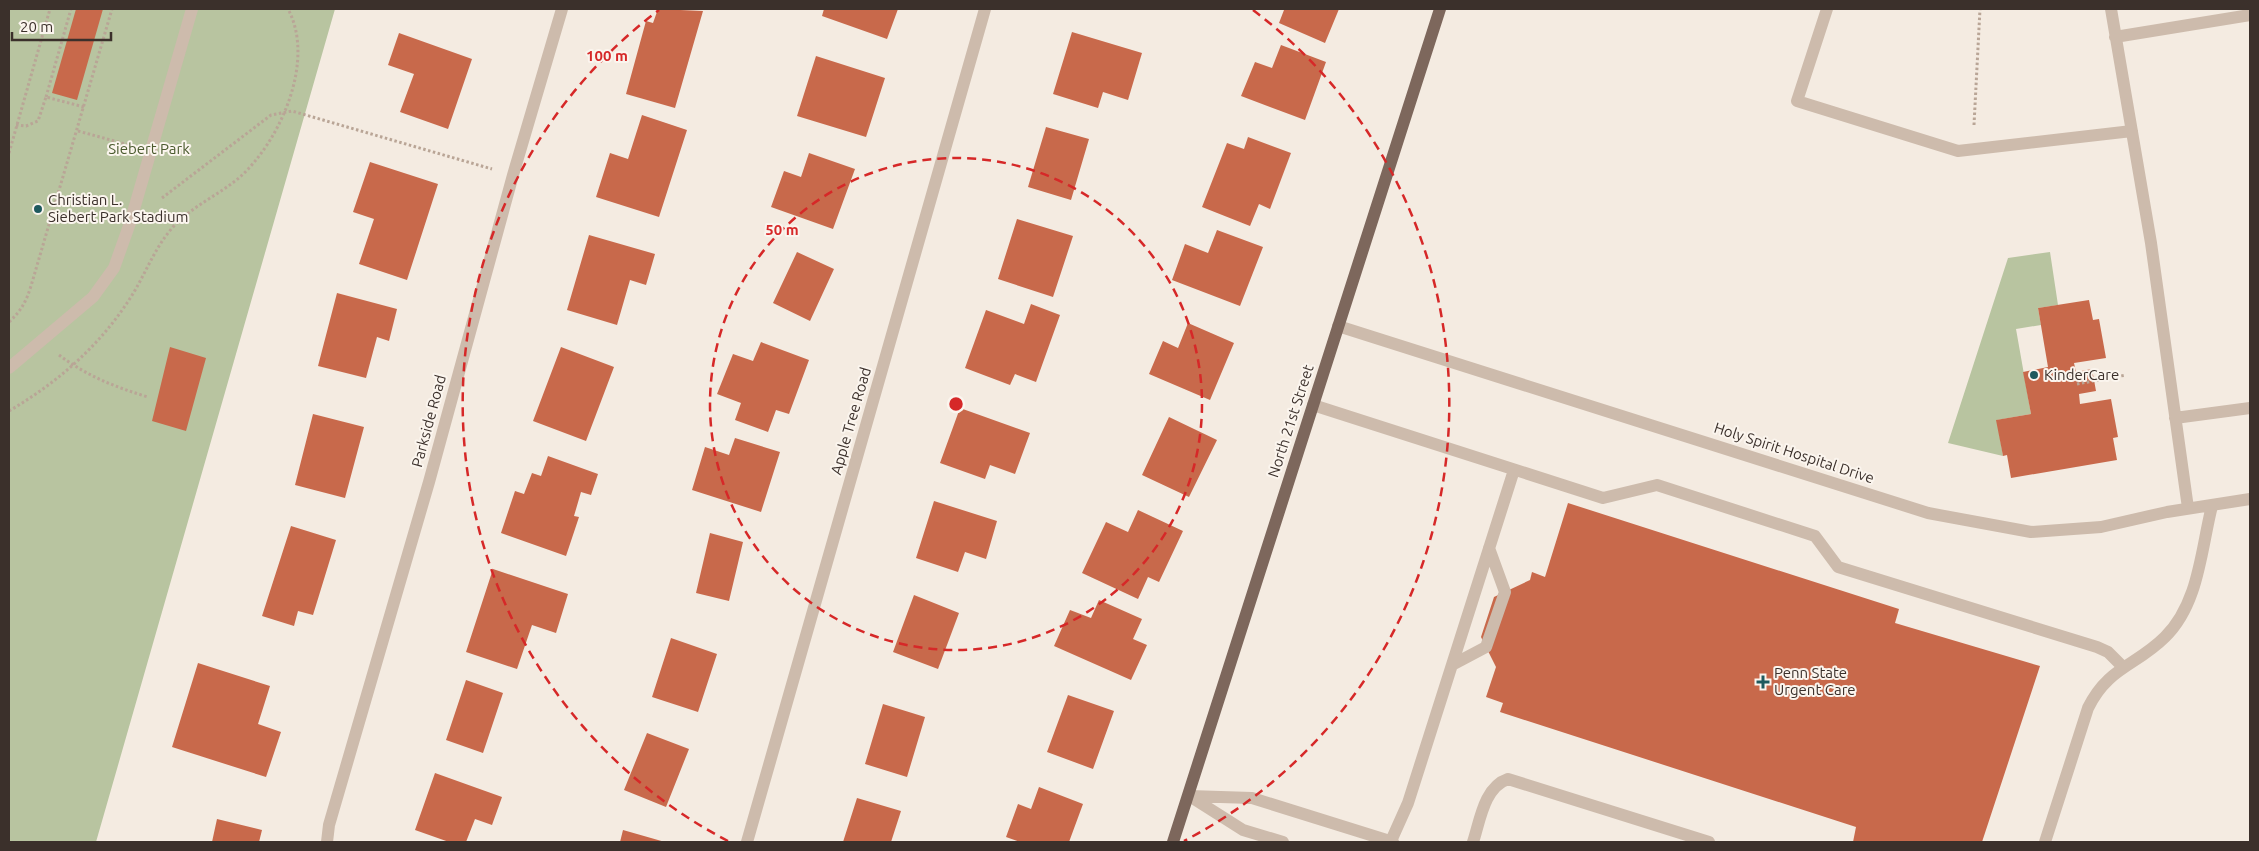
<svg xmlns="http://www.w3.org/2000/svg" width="2259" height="851" font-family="Ubuntu,sans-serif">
	<rect width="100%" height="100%" fill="#f4ebe1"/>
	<path fill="#b8c4a0" d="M9,9h326l-239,833h-87z
		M2050,252l8,53 -20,3 3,17 -25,4 15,85 -34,6 6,36 -55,-13 60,-185z"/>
	<path fill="#c8694b" d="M76,9h27l-26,91 -25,-7z
		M658,9l45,2 -28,97 -49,-14 20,-73 7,2z
		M824,9h74l-11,30 -65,-23z
		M1281,9h58l-14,34 -46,-20 5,-13z
		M1072,32l70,21 -14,47 -25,-8 -5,16 -45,-14z
		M399,33l73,26 -24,70 -48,-17 14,-38 -26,-9z
		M1281,45l45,17 -21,58 -64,-24 14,-34 17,6z
		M816,56l69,22 -19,59 -69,-21z
		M642,115l45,15 -28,87 -63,-20 14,-44 18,6z
		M1046,127l43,12 -18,61 -43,-13z
		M1248,137l43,16 -21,56 -11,-5 -9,22 -48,-19 25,-64 17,6z
		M809,153l46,16 -22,60 -62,-22 13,-36 17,6z
		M370,162l68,22 -31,96 -48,-16 15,-45 -21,-7z
		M1017,219l56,17 -20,61 -55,-18z
		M1217,230l46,17 -23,59 -68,-26 13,-36 23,9z
		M589,235l66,19 -9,31 -16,-5 -13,45 -50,-15z
		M797,252l37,17 -24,52 -37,-18z
		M337,293l60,16 -8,32 -12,-4 -11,41 -48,-12z
		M2089,300l4,20 6,-1 7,39 -32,5 2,9 16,-3 4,22 -17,3 1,10 31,-5 7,38 -5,1 4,22 -106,18 -4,-23 -4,1 -7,-36 35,-6 -8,-42 25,-5 -10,-59z
		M1031,304l29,11 -24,67 -21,-8 -5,11 -45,-17 21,-58 38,14z
		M1188,323l46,20 -24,57 -61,-26 14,-33 15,7z
		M761,342l48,18 -20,54 -13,-4 -8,22 -33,-12 6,-17 -24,-9 16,-40 20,7z
		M170,347l36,11 -20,73 -34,-10z
		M561,347l53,20 -28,74 -53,-20z
		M960,408l70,25 -15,41 -25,-9 -5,14 -45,-16z
		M313,414l51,13 -19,71 -50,-13z
		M1169,417l48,23 -28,57 -47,-22z
		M735,438l45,14 -19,60 -69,-22 13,-43 24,8z
		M548,456l50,18 -7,21 -10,-3 -7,24 5,1 -13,39 -65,-23 14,-42 9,3 8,-21 9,3z
		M934,501l63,20 -11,38 -21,-7 -7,20 -42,-14z
		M1568,503l331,106 -4,14 145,43 -58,176h-129l3,-15 -356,-115 3,-9 -17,-6 10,-30 -15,-30 13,-40 36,-17 2,-8 13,5z
		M1138,510l45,21 -24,51 -11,-5 -10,22 -56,-26 24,-51 22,10z
		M291,526l45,14 -23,75 -15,-4 -4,15 -32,-10z
		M710,533l33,9 -14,59 -33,-8z
		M493,569l75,25 -12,39 -24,-8 -15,44 -51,-17z
		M914,595l45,18 -21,56 -45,-17z
		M1099,600l43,19 -9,20 14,6 -16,35 -77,-34 16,-36 21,8z
		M671,638l46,16 -19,58 -46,-15z
		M198,663l72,23 -12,38 23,8 -15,45 -94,-30z
		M466,680l37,13 -20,60 -37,-13z
		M1068,695l46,16 -21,58 -46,-17z
		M883,704l42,13 -18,60 -42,-13z
		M647,733l42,16 -23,58 -42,-17z
		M435,773l67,24 -10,28 -17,-6 -9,23h-17l-34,-12z
		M1039,787l44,17 -14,38h-49l-14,-5 12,-33 13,5z
		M857,798l44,13 -10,31h-48z
		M217,819l45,11 -3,12h-47z
		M623,830l42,12h-45z"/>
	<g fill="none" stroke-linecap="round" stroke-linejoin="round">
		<path stroke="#b9a596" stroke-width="3" stroke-dasharray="2.5 2.5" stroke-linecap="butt" d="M46,97l25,-88
			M16,125l10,1 12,-5 8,-24 38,10
			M1974,125l6,-116
			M78,131l51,14
			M9,153l41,-144
			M162,198l109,-83 21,-4 200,58
			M9,322c12,-11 17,-20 22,-36l81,-277
			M59,355c28,21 56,32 89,42
			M2077,384l49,-9
			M9,411c51,-30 94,-68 125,-119 13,-22 22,-46 39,-65 19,-21 46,-32 67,-50 40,-36 76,-116 48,-168"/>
		<path stroke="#cdbbac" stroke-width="12" d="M1827,9l-30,92 161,50 174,-20
			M2111,9l40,234 37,265
			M2115,37l135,-22
			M1338,326l590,187 103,19 70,-5 66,-15 83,-13
			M9,368l84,-71 21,-29 16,-45 62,-214
			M1313,405l290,93 54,-13 158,51 23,31 259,80 11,5 15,15
			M2175,418l75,-10
			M1452,665l34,-18 19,-55 -16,-44
			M1189,796l63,2 141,44
			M1191,797l52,33 40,12
			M1391,841l17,-38 106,-333
			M327,842l2,-17 100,-343 84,-307 49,-166
			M747,842l238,-833
			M1473,842c7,-21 11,-55 35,-63l201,63
			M2045,842l43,-134c20,-41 48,-42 77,-71 34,-33 36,-88 47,-131"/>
		<path stroke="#7d675c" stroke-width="12" d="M1173,842l267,-833"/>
	</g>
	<g fill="none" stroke="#d62828" stroke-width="2.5" stroke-dasharray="9 6">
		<circle cx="956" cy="404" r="246"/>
		<path d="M728 841A493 493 0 0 1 659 10M1253 10A493 493 0 0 1 1184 841"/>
	</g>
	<g fill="#1f5a5e" stroke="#fbf5ee" stroke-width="2">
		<circle cx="38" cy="209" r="5"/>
		<circle cx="2034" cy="375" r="5"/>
		<path d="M1760.5 674.5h5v5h5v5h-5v5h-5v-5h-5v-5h5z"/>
	</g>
	<g text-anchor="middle" stroke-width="4" stroke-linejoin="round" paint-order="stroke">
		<g font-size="15" fill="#4a5a2e" stroke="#fbf5ee">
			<text x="149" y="154">Siebert Park</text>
		</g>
		<g font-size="15" fill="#3b302b" stroke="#fbf5ee" text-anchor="start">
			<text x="48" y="205">Christian L.<tspan x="48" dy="17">Siebert Park Stadium</tspan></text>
			<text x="2044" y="380">KinderCare</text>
			<text x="1774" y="678">Penn State<tspan x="1774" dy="17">Urgent Care</tspan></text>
		</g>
		<g font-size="15" fill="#3b302b" stroke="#fbf5ee">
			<text transform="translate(429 421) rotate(-75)" y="5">Parkside Road</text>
			<text transform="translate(851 421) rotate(-74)" y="5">Apple Tree Road</text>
			<text transform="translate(1291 421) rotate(-72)" y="5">North 21st Street</text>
			<text transform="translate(1794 453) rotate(18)" y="5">Holy Spirit Hospital Drive</text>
		</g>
	</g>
	<circle cx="956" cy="404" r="8" fill="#d62828" stroke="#fbf5ee" stroke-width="2.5"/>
	<g font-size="15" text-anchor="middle" font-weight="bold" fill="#d62828" stroke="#fbf5ee" stroke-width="4" stroke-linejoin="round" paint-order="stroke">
		<text x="607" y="61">100 m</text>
		<text x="782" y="235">50 m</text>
	</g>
	<rect width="2259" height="851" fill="none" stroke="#3b302b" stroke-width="20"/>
	<path d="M12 32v8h99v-8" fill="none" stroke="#3b302b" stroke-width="2.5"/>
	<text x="20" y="32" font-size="15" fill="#3b302b" stroke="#fbf5ee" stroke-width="4" paint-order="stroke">20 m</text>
</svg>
